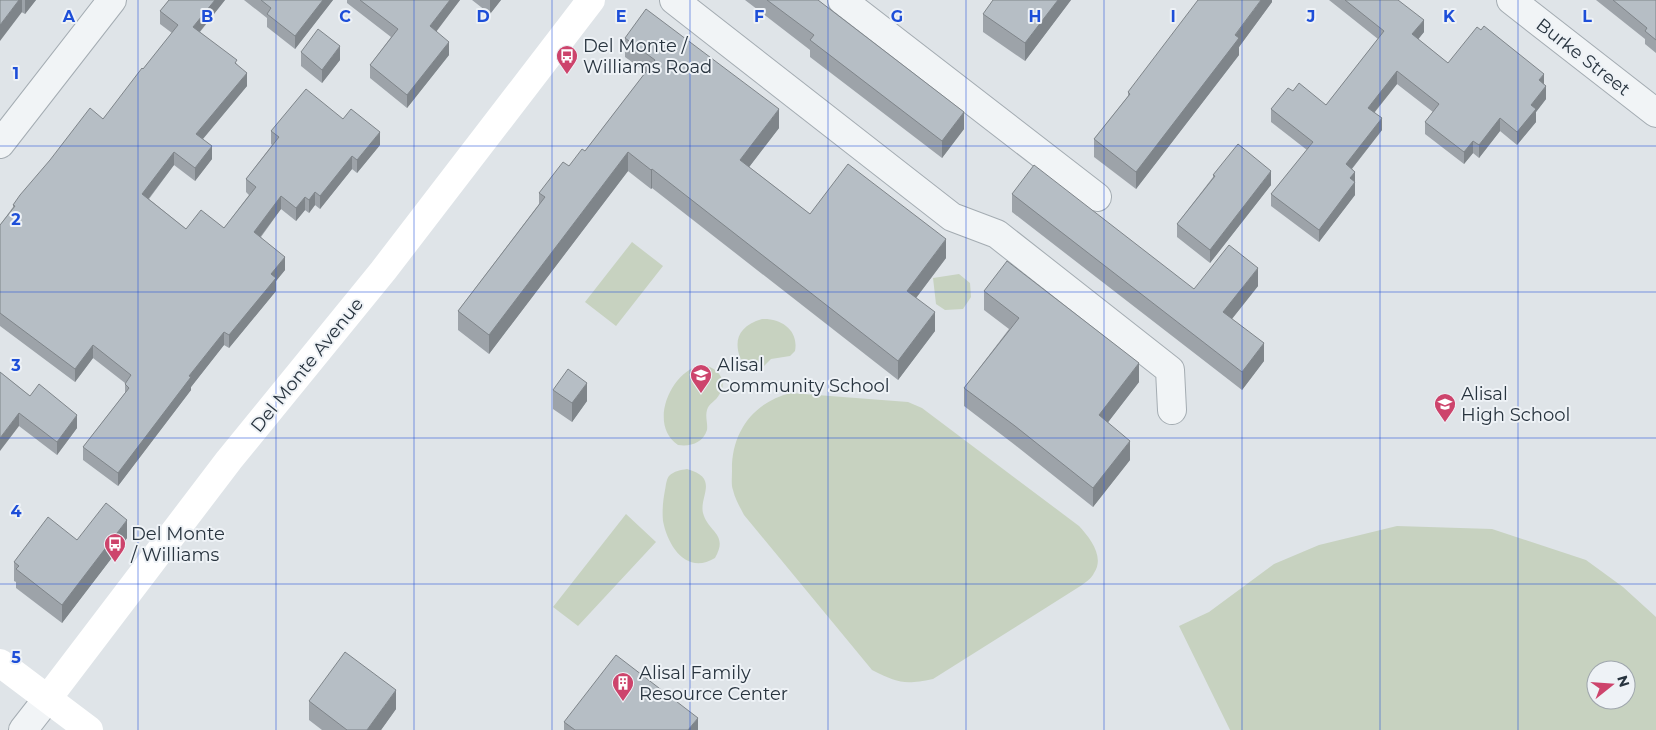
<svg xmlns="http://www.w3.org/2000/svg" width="1656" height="730" font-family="Montserrat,sans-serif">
	<rect width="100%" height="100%" fill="#dfe4e8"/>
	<path fill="#c7d2c0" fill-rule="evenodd" d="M632,242l31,24 -47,60 -31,-24z
		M959,274l11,9 1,14 -8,12 -18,1 -9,-6 -3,-26z
		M762,319c19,-1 37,11 33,32l-5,5 -19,3 -8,8 -5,3 -12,-1c-14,-22 -12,-42 16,-50z
		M701,365c16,1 28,15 18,30 -3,6 -10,8 -12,15 -2,7 1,14 0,20 -4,13 -17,17 -29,15 -30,-20 -8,-73 23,-80z
		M791,393l117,9 14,6 157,118c11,12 26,31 15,47 -2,5 -8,9 -12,12l-149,94c-29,6 -35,4 -61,-9l-128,-155c-4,-8 -9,-16 -11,-25 -2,-5 -1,-13 -1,-19 -1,-38 21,-69 59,-78z
		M687,469c33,9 12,27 16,44 5,19 26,21 12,45 -28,17 -47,-11 -52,-37 -1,-10 0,-21 2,-31 1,-4 1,-10 4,-14 5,-5 12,-6 18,-7z
		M626,514l30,28 -78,84 -25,-19z
		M1397,526l95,3 94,31 37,27 33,30v113h-426l-51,-104 30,-14 65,-48 45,-19zM1596,670h30v30h-30z"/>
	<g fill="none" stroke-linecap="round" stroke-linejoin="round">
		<g stroke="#a4acb2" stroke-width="30">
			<path id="street" d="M674,0l278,217 45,17 173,136 2,40
				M842,0l255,197
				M1511,0l145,113
				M0,144l112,-144
				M23,730l25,-32"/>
		</g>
		<use href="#street" stroke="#f1f4f6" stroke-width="28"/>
		<path stroke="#fff" stroke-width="28" d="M0,663l89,67
			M48,698l181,-238 154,-189 208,-271"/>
	</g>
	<path fill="#9da3a9" d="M0,0h36l-11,14z
		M169,0h56l-25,32 37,32 10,22 -44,53 9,20 -17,22 -21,-16 -25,34 37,30 38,-1 25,-33 -3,-3v-13l26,-34 -1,-1v-13l72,-12 37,26 -23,28 -5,-4 -32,40 -5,-4 -6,8 -4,-3 -9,11 -15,-12 -20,28 24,33 -9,11v10l-47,57 -5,-3 -33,42v3l-73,96 -35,-26v-13l42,-54v-10l-32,-25 -18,24 -75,-56v-101l13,-18v-2l90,-86 69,-86 -12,-9v-13z
		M244,0h89l-38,49 -28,-22v-9z
		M347,0h113l-24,31 13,24 -42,53 -37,-30v-13l21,-28 -44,-34z
		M472,0h29l-11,14z
		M745,0h73l146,129 -22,29 -132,-101v-7z
		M1071,0l-46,61 -42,-29v-18z
		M1272,0v2l-33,45v8l-103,134 -42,-32v-18l34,-43v-4z
		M1329,0h69l26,32 -6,7 30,24 96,22 2,14 -10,13v10l-19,23 -17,-14 -21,27 -6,-5 -9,11 -39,-30v-12l8,-10 -36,-28 -22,28 7,18 -30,39 3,3v23l-36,47 -48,-36v-12l36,-44 -36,-28v-13l22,-18 33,14 52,-66z
		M1596,0h60v53l-11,-9v-5z
		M625,38l154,90 -30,39 61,47 136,44 -30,40 19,33 -37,49 -246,-192 -1,1 -23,-18 -139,183 -31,-24v-19l81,-107v-11l46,-42 61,-79 -21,-15z
		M301,52l39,8 -18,23 -21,-17z
		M1213,175l58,10 -61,78 -33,-26v-13l36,-47z
		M1012,194l182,95 64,-3 -26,33 32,42 -22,29 -230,-178z
		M984,291l155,91 -31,40 22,38 -37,47 -78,-62 -51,-39v-18l45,-59 -25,-19z
		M0,372l30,24 47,32 -20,27 -38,-29z
		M553,390l34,11 -15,21 -19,-13z
		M127,538l-65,85 -46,-35v-6l-2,-1v-19l63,-22z
		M309,701l87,8 -15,21h-59l-13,-10z
		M564,722l134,8h-134z"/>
	<path fill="#7f858a" d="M19,0h3v12l-22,29v-16z
		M25,0h11l-11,14z
		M215,0h10l-32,40v-13z
		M323,0h10l-38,49v-13z
		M450,0h10l-30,40v-14z
		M490,0h11l-11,14z
		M1058,0h13l-46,61v-18z
		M1261,0h11v2l-33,45v8l-103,134v-17z
		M1424,20v12l-12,15v-13z
		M449,42v13l-42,53v-13z
		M340,46v14l-18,23v-13z
		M1397,71v13l-29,36v-12z
		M247,73v13l-51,61v-13z
		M1544,74v12l-5,-6z
		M1546,86v13l-10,13v10l-19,23v-13l14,-27z
		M779,109v19l-39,51v-19z
		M964,112v17l-22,29v-17z
		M1382,118v12l-36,46v-12z
		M1500,118v13l-21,27v-13z
		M380,132v13l-23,28v-13z
		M1473,141v12l-9,11v-12z
		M212,146v13l-17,22v-13z
		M174,152v13l-32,42v-13z
		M628,152v19l-139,183v-19z
		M352,156v13l-32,40v-13z
		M652,169v19l-1,1v-19z
		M1271,171v14l-61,78v-13z
		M1355,172v23l-36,47v-12l31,-52z
		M315,192v13l-6,8v-13z
		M281,196v13l-27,36v-13z
		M305,197v13l-9,11v-13z
		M946,239v19l-39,52v-19z
		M285,257v13l-9,11v10l-47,57v-13l42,-61z
		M1258,268v18l-35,44v-18z
		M935,312v19l-37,49v-19z
		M224,332v13l-33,42v3l-73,96v-13l71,-97z
		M1264,343v18l-22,29v-18z
		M93,345v13l-18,24v-13z
		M1139,363v19l-40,52v-19z
		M587,383v18l-15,21v-19z
		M19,413v13l-19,25v-13z
		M77,415v13l-20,27v-13z
		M1130,441v19l-37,47v-19z
		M127,520v18l-65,85v-18z
		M396,690v19l-15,21h-14z
		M698,718v12h-10z"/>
	<path fill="#b6bec5" stroke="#7f858a" d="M0,0h19l-19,25z
		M169,0h46l-22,27 44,33 -2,3 12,10 -51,61 16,12 -17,22 -21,-16 -32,42 44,35 15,-19 23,18 32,-41 -10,-8 33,-42 -8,-6 35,-42 37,30 8,-10 29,23 -23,28 -5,-4 -32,40 -5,-4 -6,8 -4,-3 -9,11 -15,-12 -27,36 31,25 -14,17 5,4 -47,57 -5,-3 -35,44 2,1 -73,96 -35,-26 46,-59 -4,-4 6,-9 -38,-30 -18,24 -75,-56v-88l15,-19 -2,-1 7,-10 30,-35 40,-52 13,11 39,-51 1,1 35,-44 -18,-14z
		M261,0h62l-28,36 -28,-22 4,-6z
		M360,0h90l-20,26 19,16 -42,53 -37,-30 28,-36z
		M767,0h51l146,112 -22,29 -132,-101 4,-5z
		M993,0h65l-33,43 -42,-29z
		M1198,0h63l-26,35 4,3 -103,134 -42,-33 36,-45 -2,-2z
		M1345,0h53l26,20 -12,14 36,29 29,-36 4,3 3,-4 60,48 -5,6 7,6 -15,19 5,4 -19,23 -17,-14 -21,27 -6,-4 -9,11 -39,-30 14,-18 -42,-33 -29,37 14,10 -36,46 9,8 -5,6 5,4 -36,48 -48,-36 42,-52 -42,-33 17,-21 5,3 6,-8 27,22 58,-74z
		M1613,0h43v40l-11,-9 2,-3z
		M646,9l133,100 -39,51 70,54 38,-50 98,75 -39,52 28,21 -37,49 -246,-192 -1,1 -23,-18 -139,183 -31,-24 87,-114 -6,-4 24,-31 6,4 13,-17 3,2 70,-91 -30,-22z
		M318,29l22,17 -18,24 -21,-18z
		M1238,144l33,27 -61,79 -33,-26 38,-48 -2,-1z
		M1034,165l160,124 35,-44 29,23 -35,44 41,31 -22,29 -230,-178z
		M1007,261l132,102 -40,52 31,26 -37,47 -78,-62 -51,-38 55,-70 -35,-27z
		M568,369l19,14 -15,20 -19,-13z
		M0,372l30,24 9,-12 38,31 -20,27 -38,-29 -19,25z
		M106,503l21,17 -65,85 -46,-36 3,-3 -5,-4 34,-45 29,23z
		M345,652l51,38 -29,40h-20l-38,-29z
		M616,655l82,63 -10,12h-113l-11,-8z"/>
	<path fill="none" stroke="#1d4ed8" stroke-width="1" stroke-opacity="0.55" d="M138,0v730M276,0v730M414,0v730M552,0v730M690,0v730M828,0v730M966,0v730M1104,0v730M1242,0v730M1380,0v730M1518,0v730M0,146h1656M0,292h1656M0,438h1656M0,584h1656"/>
	<defs>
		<g id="bus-pin" transform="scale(1.125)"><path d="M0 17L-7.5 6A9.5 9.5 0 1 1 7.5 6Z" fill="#cd446c" stroke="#eef2f6"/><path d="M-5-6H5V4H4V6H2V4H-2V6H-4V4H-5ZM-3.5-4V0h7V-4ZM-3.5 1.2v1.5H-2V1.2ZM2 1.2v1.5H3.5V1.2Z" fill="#fff"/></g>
		<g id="school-pin" transform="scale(1.125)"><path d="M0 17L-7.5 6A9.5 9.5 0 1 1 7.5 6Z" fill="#cd446c" stroke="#eef2f6"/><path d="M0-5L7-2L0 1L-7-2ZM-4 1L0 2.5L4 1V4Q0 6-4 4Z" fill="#fff"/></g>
		<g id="building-pin" transform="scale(1.125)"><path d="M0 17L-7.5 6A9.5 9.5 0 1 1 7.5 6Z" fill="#cd446c" stroke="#eef2f6"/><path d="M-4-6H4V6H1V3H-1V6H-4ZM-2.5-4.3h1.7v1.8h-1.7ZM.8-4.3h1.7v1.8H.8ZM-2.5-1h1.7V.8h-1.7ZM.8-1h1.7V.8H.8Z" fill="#fff"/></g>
	</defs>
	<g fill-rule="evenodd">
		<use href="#bus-pin" x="567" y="56"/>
		<use href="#school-pin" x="701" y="375"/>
		<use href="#school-pin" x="1445" y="404"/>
		<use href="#bus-pin" x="115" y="544"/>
		<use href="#building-pin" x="623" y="683"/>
	</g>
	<g text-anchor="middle" stroke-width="4" stroke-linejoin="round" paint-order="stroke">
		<g font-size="18" fill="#28343f" stroke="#eef2f6" text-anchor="start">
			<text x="583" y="52">Del Monte /<tspan x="583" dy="21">Williams Road</tspan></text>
			<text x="717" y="371">Alisal<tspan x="717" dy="21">Community School</tspan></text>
			<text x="1461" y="400">Alisal<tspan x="1461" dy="21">High School</tspan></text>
			<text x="131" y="540">Del Monte<tspan x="131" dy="21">/ Williams</tspan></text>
			<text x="639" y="679">Alisal Family<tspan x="639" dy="21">Resource Center</tspan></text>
		</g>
		<g font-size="18" fill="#28343f" stroke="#eef2f6">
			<text transform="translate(1583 57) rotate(38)" y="6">Burke Street</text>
			<text transform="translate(307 365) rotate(-51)" y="6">Del Monte Avenue</text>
		</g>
	</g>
	<g font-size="16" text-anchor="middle" font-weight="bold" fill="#1d4ed8" stroke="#eef2f6" stroke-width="4" stroke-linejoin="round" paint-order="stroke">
		<text x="69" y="22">A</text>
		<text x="207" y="22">B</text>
		<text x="345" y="22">C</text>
		<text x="483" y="22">D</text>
		<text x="621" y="22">E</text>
		<text x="759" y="22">F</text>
		<text x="897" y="22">G</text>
		<text x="1035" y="22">H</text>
		<text x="1173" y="22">I</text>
		<text x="1311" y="22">J</text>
		<text x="1449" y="22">K</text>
		<text x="1587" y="22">L</text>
		<text x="16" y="79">1</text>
		<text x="16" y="225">2</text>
		<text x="16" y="371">3</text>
		<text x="16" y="517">4</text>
		<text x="16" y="663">5</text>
	</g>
	<g transform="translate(1611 685) rotate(73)"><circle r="24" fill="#eef2f6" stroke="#9fa6ad"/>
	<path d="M0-4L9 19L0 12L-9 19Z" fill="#cd446c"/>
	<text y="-8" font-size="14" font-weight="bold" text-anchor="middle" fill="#28343f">N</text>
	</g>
</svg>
